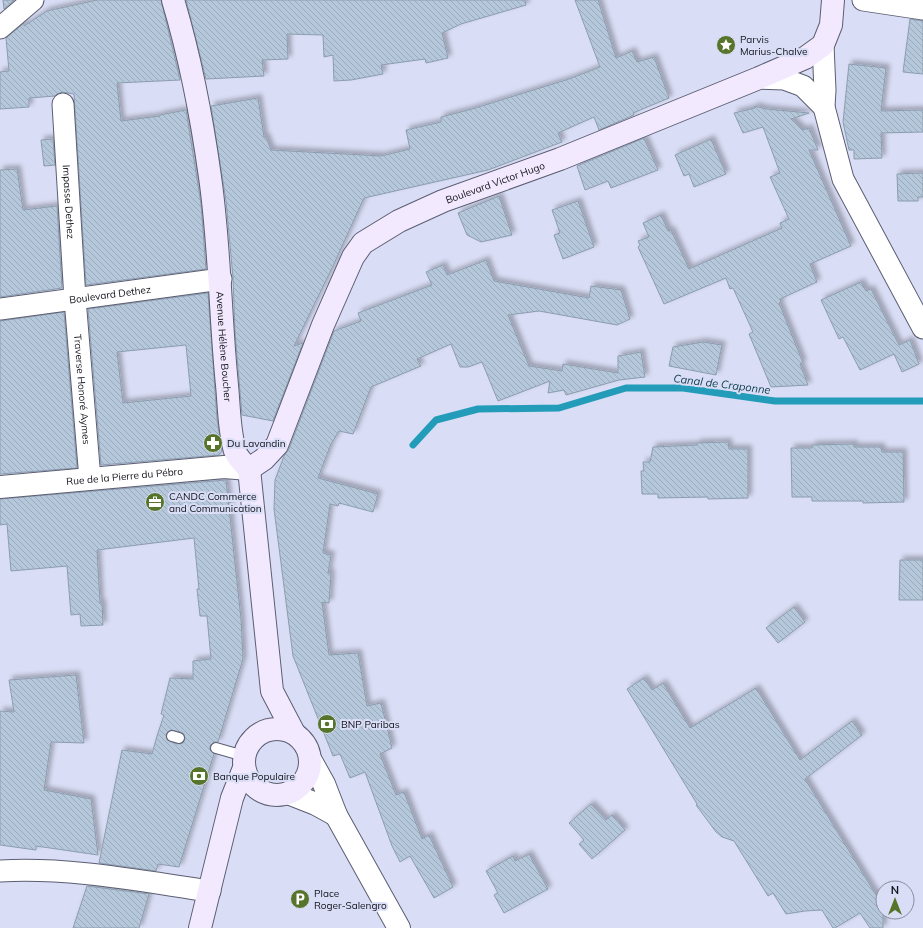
<svg xmlns="http://www.w3.org/2000/svg" width="923" height="928" font-family="Mulish,sans-serif">
	<defs>
		<pattern id="building-back-hatch" width="6" height="6" patternUnits="userSpaceOnUse"><rect width="6" height="6" fill="#b5c7da"/><path d="M-1 5l2 2M0 0l6 6M5-1l2 2" fill="none" stroke="#9baaba"/></pattern>
		<filter id="shadow"><feDropShadow dx="3.5" dy="-3.5" stdDeviation="2" flood-color="#0004"/></filter>
	</defs>
	<rect width="100%" height="100%" fill="#d9ddf5"/>
	<g fill="none" stroke-linecap="round" stroke-linejoin="round">
		<path stroke="#229cb9" stroke-width="7" d="M413,445l23,-25 42,-11 81,-1 67,-20h57l92,13h148"/>
	</g>
	<path fill="url(#building-back-hatch)" stroke="#8c9daf" fill-rule="evenodd" filter="url(#shadow)" d="M3,0h11l-10,9z
		M97,0h64l19,80 -63,3 4,38 39,-5v-1l26,-5 15,94 5,65 -120,16 -12,-191 -12,-2 -7,4 -26,2v9l-29,2v-37l9,-1 -3,-33 18,-15v3l23,-15z
		M186,0h339l1,5 -65,19 -19,9 6,25 -22,5 -1,-4 -44,6 2,9 -32,6 -17,1 -1,-26 -9,2 -1,-22 -36,-1 1,25 -26,1 2,16 -58,3z
		M575,0h23l18,58 16,-7 5,11 17,-5 15,41 -36,15 1,2 -35,15 -5,-13 -36,16 4,9 -74,28 -124,28 -31,68 -39,80 9,-3 -30,78 -31,-6 -7,-83 -2,-54 -7,-77 -15,-95 47,-8 6,39h2l5,13 110,6 29,-7 -4,-19 35,-8v-5l31,-8 97,-30 31,-12z
		M910,19l13,2v53l-20,-2z
		M849,64l37,4 -5,43 42,-1v22l-42,1 1,25 -28,1v-9h-5l-6,-28z
		M754,106l12,3 43,4 -18,6 12,11 6,-2 9,22h-9l42,96 -41,18 7,18 -37,17 1,3 -2,1 24,60 -3,1 8,21 -37,2 -22,-53 4,-2 -20,-44 -3,1 -4,-11 -62,26 -26,-57 2,-2 -2,-4 11,-4 -6,-14 18,-8 7,16 3,-1 18,39 93,-41 -2,-5 9,-4 -19,-42 10,-4 -17,-46 -20,6 -9,-20 21,-5z
		M644,138l14,32 -47,18 -3,-7 -23,9 -8,-24z
		M53,139l2,26 -11,1 -3,-26z
		M711,139l15,35 -32,13 -5,-13 -5,2 -9,-21z
		M17,169l6,41 34,-4 5,82 -62,9v-127z
		M923,173v24h-5v4h-20l-1,-27z
		M499,196l13,39 -31,7 -14,-7 -9,-22z
		M578,201l16,46 -31,12 -9,-24 6,-2 -8,-23z
		M486,260l8,21 95,17 2,-12 30,4 9,29 -13,6 -78,-14 -31,4 21,51 33,5 1,-7 55,9v-17l23,-4 4,25 -26,3 -53,15 -2,-5 -16,3 2,-12 -52,20 -16,-39 -14,5h-8l-9,-23 -34,15 4,7 -50,21 -18,47 -14,-3 -8,13 -13,34 60,16 -5,18 -34,-9 -1,3 -8,-2 -7,49 8,2 -3,18h3l-2,30 -7,-1 7,53 29,-2 9,53 14,-3 11,45 -12,6 16,41 8,-3 18,47 7,-4 24,52 -19,11 -24,-42 -10,6 -8,-16 -27,-74 -15,6 -10,-24 -7,2 -40,-100 -19,-147 1,-29 9,-24 5,-7 45,-118 27,-10 -3,-8 74,-28 -6,-13 17,-7 4,10z
		M861,282l5,9 5,-2 28,56 11,-5 9,24 -17,8 -8,-18 -34,16 -17,-33 -4,2 -18,-39z
		M208,293l9,126 5,32 -3,4 -118,10 -13,-156zM186,345l5,51 -68,7 -6,-51z
		M64,312l13,156 -77,6v-153z
		M703,342l19,3 -6,30 -47,-9 4,-19z
		M728,442l1,7h19v49l-40,1v-2l-50,1v-4h-16l-1,-23h3l-1,-9h7l3,-15 44,-2v-2z
		M854,444v3h27l1,5h21l1,50 -41,1v-2h-51v-4h-20l-1,-49h21v-3z
		M226,480l15,139 2,40 -25,83h-4l-4,4v4l4,4 -35,113 -21,-3 -2,7 -57,-8 23,-113 30,4 5,-18 7,-21 -3,-1 9,-36 23,1v-18l18,-2 -4,-43h-7l-3,-27h2l-5,-51 -97,12 3,53h2l1,22 -22,1 -1,-12 -9,1 -4,-49 -56,5 -4,-47 -7,1v-26zM171,730l10,2 3,2 1,5 -2,4 -6,1 -10,-4 -1,-6z
		M900,560h23v40h-24z
		M794,607l11,15 -27,21 -12,-15z
		M76,675l8,68 -33,-1 -7,48 47,9 7,56 -62,-9v4l-36,-5v-134l14,1 -5,-32z
		M644,678l8,12 11,-7 27,45 66,-40 44,72 52,-39 10,14 -57,44 71,116 7,-5v38h-13l-10,-15 -25,15h-2l-11,-18 -17,1 -19,3 -13,-21 -5,3 -34,-55 -12,-4 -6,-5 -20,-27 1,-1 -70,-115z
		M591,804l15,16 6,-5 13,15 -33,29 -13,-15 5,-4 -15,-17z
		M529,854l19,35 -44,24 -10,-18 4,-2 -12,-22 27,-15 2,5z
		M87,886l62,8 -10,34h-66z"/>
	<g fill="none" stroke-linecap="round" stroke-linejoin="round">
		<g stroke="#5b5e72" stroke-width="12">
			<path id="service" d="M172,736l7,2
				M216,748l28,8"/>
		</g>
		<g stroke="#5b5e72" stroke-width="23">
			<g id="minor">
				<path d="M863,0l60,9"/>
				<path d="M0,28l33,-28"/>
				<path d="M823,45l2,45 -1,17 19,72 80,149"/>
				<path d="M759,78l25,1 19,7 21,21"/>
				<path id="s1" d="M63,104l12,195 15,180"/>
				<path id="s2" d="M0,309l221,-30"/>
				<path d="M0,871c70,-4 140,10 210,20"/>
			</g>
		</g>
		<g stroke="#5b5e72" stroke-width="24">
			<g id="tertiary">
				<path id="s3" d="M0,487l224,-20 25,2"/>
				<path d="M310,759l14,25 12,31 63,113"/>
				<path d="M288,793l28,11 20,11"/>
			</g>
		</g>
		<g stroke="#5b5e72" stroke-width="24">
			<g id="secondary">
				<path id="s4" d="M173,0c17,57 29,119 37,177 10,69 10,139 17,208 2,20 2,46 8,66 3,8 8,12 14,18l23,222 22,42"/>
				<path id="s5" d="M249,469l15,-10 13,-14 46,-120 30,-68 10,-14 36,-22 44,-20 117,-42 199,-81 46,-20 18,-13 8,-20 2,-25"/>
				<circle cx="277" cy="762" r="33"/>
				<path d="M200,928l32,-130 12,-30"/>
			</g>
		</g>
		<use href="#service" stroke="#fff" stroke-width="10"/>
		<use href="#minor" stroke="#fff" stroke-width="21"/>
		<use href="#tertiary" stroke="#fff" stroke-width="22"/>
		<use href="#secondary" stroke="#f3e9fe" stroke-width="22"/>
	</g>
	<defs>
		<g id="sight-disc" transform="scale(1)"><circle r="9.5" fill="#56752b" stroke="#d9ddf5"/><path d="M0-6L1.8-2.2L6-1.7L2.9 1.2L3.7 5.4L0 3.3L-3.7 5.4L-2.9 1.2L-6-1.7L-1.8-2.2Z" fill="#fff"/></g>
		<g id="pharmacy-disc" transform="scale(1)"><circle r="9.5" fill="#56752b" stroke="#d9ddf5"/><path d="M-2-6h4v4h4v4h-4v4h-4v-4h-4v-4h4Z" fill="#fff"/></g>
		<g id="office-disc" transform="scale(1)"><circle r="9.5" fill="#56752b" stroke="#d9ddf5"/><path d="M-6-3h4V-5.5h4V-3h4V5H-6ZM-1-4.5V-3h2v-1.5ZM-6 0V1H6V0Z" fill="#fff"/></g>
		<g id="bank-disc" transform="scale(1)"><circle r="9.5" fill="#56752b" stroke="#d9ddf5"/><path d="M-6-4H6V4H-6ZM0-2.3a2.3 2.3 0 1 0 0 4.6a2.3 2.3 0 1 0 0-4.6Z" fill="#fff"/></g>
		<g id="parking-disc" transform="scale(1)"><circle r="9.5" fill="#56752b" stroke="#d9ddf5"/><path d="M-3.5-5.5H1a3.5 3.5 0 0 1 0 7H-1V5.5H-3.5ZM-1-3.4V-.6H.8a1.4 1.4 0 0 0 0-2.8Z" fill="#fff"/></g>
	</defs>
	<g fill-rule="evenodd">
		<use href="#sight-disc" x="726" y="45"/>
		<use href="#pharmacy-disc" x="213" y="443"/>
		<use href="#office-disc" x="155" y="502"/>
		<use href="#bank-disc" x="327" y="724"/>
		<use href="#bank-disc" x="199" y="776"/>
		<use href="#parking-disc" x="300" y="899"/>
	</g>
	<g text-anchor="middle" stroke-width="4" stroke-linejoin="round" paint-order="stroke">
		<g font-size="10" fill="#11121a" stroke="#d9ddf5" text-anchor="start">
			<text x="740" y="43">Parvis<tspan x="740" dy="12">Marius-Chalve</tspan></text>
			<text x="227" y="447">Du Lavandin</text>
			<text x="169" y="500">CANDC Commerce<tspan x="169" dy="12">and Communication</tspan></text>
			<text x="341" y="728">BNP Paribas</text>
			<text x="213" y="780">Banque Populaire</text>
			<text x="314" y="897">Place<tspan x="314" dy="12">Roger-Salengro</tspan></text>
		</g>
		<g font-size="10" fill="#11121a" stroke="#d9ddf5">
			<text dy="4" stroke="none"><textPath href="#s5" startOffset="403">Boulevard Victor Hugo</textPath></text>
			<text dy="4" stroke="none"><textPath href="#s1" startOffset="98">Impasse Dethez</textPath></text>
			<text dy="4" stroke="none"><textPath href="#s2" startOffset="111">Boulevard Dethez</textPath></text>
			<text dy="4" stroke="none"><textPath href="#s4" startOffset="351">Avenue Hélène Boucher</textPath></text>
			<text dy="4" stroke="none"><textPath href="#s1" startOffset="286">Traverse Honoré Aymes</textPath></text>
			<text dy="4" stroke="none"><textPath href="#s3" startOffset="125">Rue de la Pierre du Pébro</textPath></text>
		</g>
		<g font-size="11" font-style="italic" fill="#10424e" stroke="#d9ddf5">
			<text transform="translate(722 384) rotate(7)" y="4">Canal de Craponne</text>
		</g>
	</g>
	<g transform="translate(895 900)"><circle r="19" fill="#d9ddf5" stroke="#898c9d"/>
	<path d="M0-3L7 15L0 10L-7 15Z" fill="#56752b"/>
	<text y="-6" font-size="11" font-weight="bold" text-anchor="middle" fill="#11121a">N</text>
	</g>
</svg>
